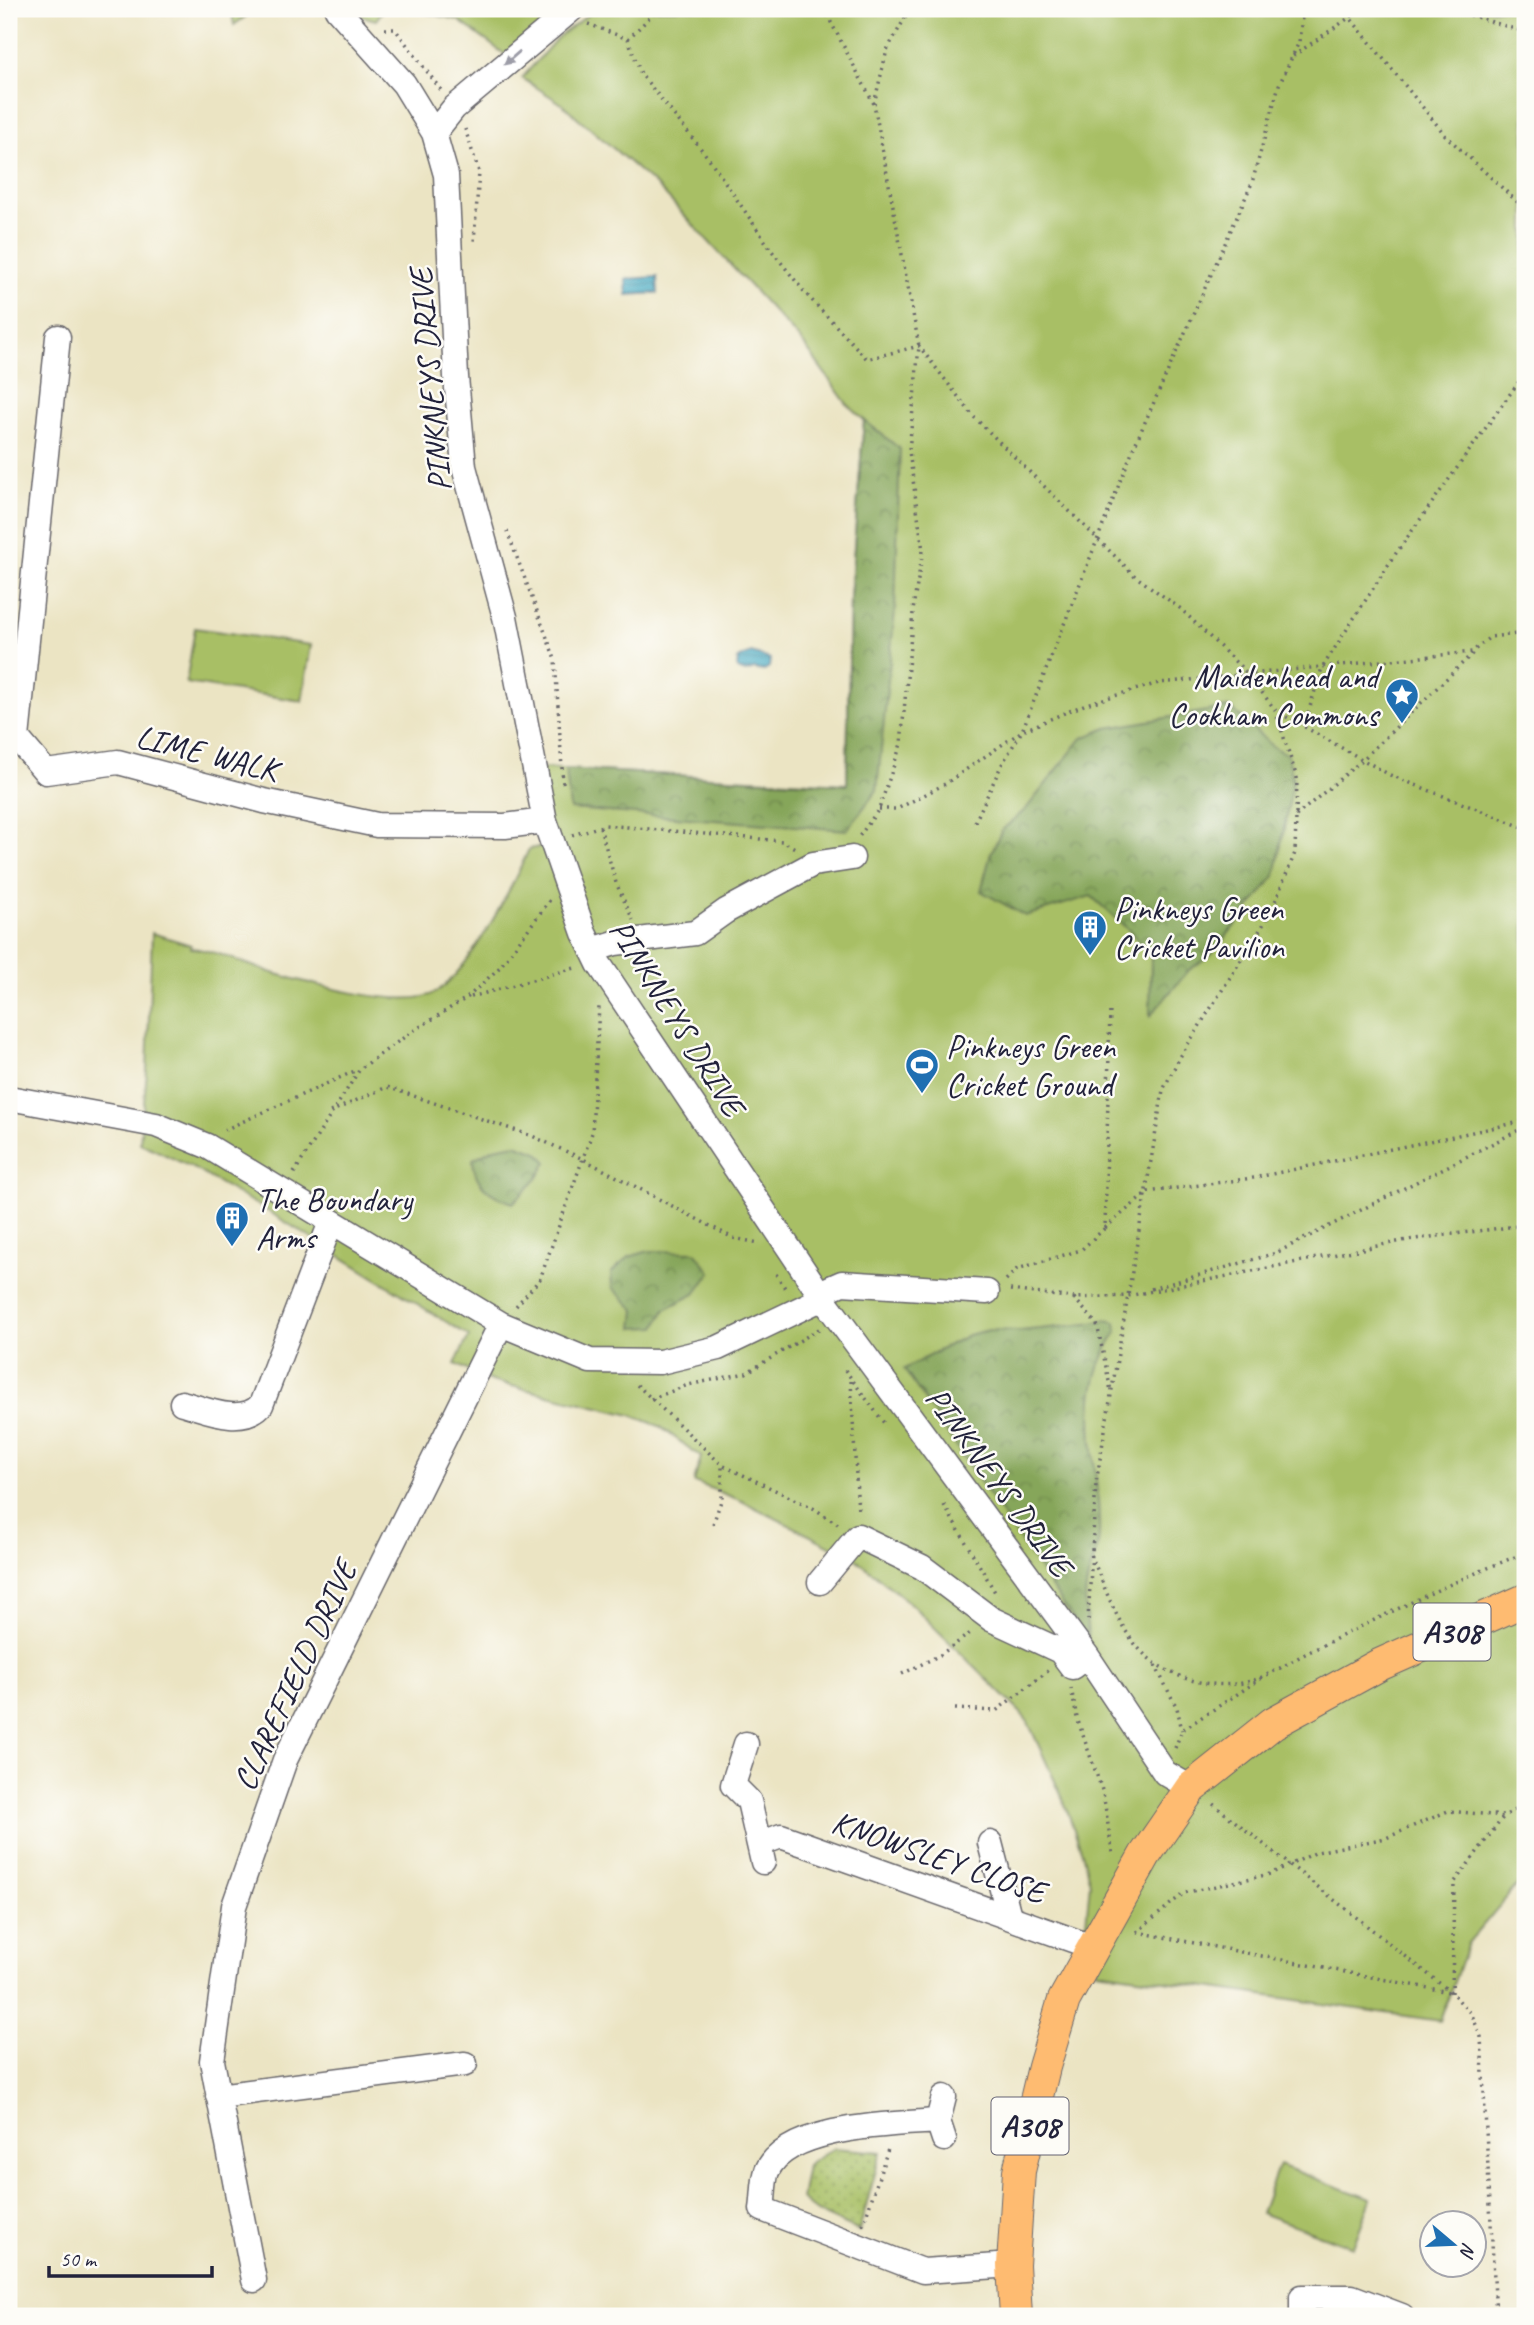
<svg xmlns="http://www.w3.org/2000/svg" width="1534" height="2325" font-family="Caveat,sans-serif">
	<defs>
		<pattern id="forest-crowns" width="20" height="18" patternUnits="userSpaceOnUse" patternTransform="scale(1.75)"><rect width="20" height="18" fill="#86a65a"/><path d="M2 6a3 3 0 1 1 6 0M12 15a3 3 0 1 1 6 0" fill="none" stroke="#6d874c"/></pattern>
		<pattern id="park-dots" width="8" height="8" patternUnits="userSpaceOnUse" patternTransform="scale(1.75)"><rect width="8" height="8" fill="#a8bf65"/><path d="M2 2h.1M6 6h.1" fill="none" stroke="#889b54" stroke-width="1.8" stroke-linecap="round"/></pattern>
		<pattern id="water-rules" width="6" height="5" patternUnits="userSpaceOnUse" patternTransform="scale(1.75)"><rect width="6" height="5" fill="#41a8c1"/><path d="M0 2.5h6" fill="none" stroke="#36889e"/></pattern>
	</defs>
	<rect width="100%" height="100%" fill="#fdfcf7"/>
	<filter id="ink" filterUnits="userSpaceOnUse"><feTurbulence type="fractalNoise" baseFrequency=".0143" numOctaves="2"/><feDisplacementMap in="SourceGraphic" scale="14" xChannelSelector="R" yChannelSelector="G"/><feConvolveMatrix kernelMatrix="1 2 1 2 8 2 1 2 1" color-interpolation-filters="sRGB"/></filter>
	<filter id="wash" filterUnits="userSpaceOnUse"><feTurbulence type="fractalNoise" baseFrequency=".00686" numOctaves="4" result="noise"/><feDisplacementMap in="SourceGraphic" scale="28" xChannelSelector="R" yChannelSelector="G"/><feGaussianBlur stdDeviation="1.57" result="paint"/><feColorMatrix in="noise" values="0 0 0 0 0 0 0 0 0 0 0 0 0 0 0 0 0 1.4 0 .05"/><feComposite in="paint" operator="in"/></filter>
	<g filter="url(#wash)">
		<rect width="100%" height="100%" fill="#ebe4c3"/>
		<path fill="#a8bf65" stroke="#657050" stroke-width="2" d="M231,9h25l-22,16z
			M349,9h35l-8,11 -22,-6z
			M408,9h165l-66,47 -49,-36z
			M596,9h929v1867l-57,67 -28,78 -343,-50 -11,-48 4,-40 -8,-31 -19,-53 -35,-77 -8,-10 -108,-107 -56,-46 -114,-58 -48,-19 7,-25 -42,-31 -28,-11 -140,-34 -36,-17 14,-28 -203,-126 -77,-44 -49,-23 7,-72 5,-138 39,12v3c28,3 55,17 82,25 34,10 134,38 163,19 33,-20 77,-107 93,-143l22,-4 -10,-77 306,16 3,-186 14,-178 -17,-16 -45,-62 -144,-155 -96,-83 -40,-26 36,-41z
			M195,628l116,17 -9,56 -116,-18z
			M1279,2165l92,34 -18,48 -92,-34z"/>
		<path fill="url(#forest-crowns)" stroke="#54644a" stroke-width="2" d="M864,420l36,29 -5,161 -18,180 -30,40 -277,-21 -4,-40 281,16 3,-187z
			M1230,707l42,39 16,9 5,26 -18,95 -64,79 -22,15 -39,46 1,-60 -20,-24 -40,-36 -66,20 -44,-25 10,-38 11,-23 24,-21 56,-71 25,-10z
			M515,1144l23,8 9,10 -10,17 -24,24c-23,-8 -39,-18 -40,-44l21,-11z
			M649,1251l46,1 16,20 -16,22 -30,15 -9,18 -23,1 2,-18 -23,-23 -1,-14 18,-16z
			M1106,1320l10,2 1,10c-47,67 -15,131 -18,204 -1,17 -11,35 -13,52 -3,17 2,36 2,53l-184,-272 64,-34 21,-5 31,1 67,-7z"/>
		<path fill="url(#park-dots)" stroke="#657050" stroke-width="2" d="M834,2148l47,4 -22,79 -42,-19 -16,-13 6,-34z"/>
		<path fill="url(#water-rules)" stroke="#32657e" stroke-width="2" d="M657,277l1,16 -31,2 -1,-16z
			M751,653l19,6 -1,8 -6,4 -9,-2 -8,3 -9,-3 1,-10z"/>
	</g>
	<g filter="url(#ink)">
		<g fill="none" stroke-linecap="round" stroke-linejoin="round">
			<g stroke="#68666b" stroke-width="27">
				<path id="minor" d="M337,9l67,75 30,49 12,42 10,202 8,90 41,150 40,204 39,112 15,31 220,329 268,363 78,117 26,15
					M434,133l20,-25 118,-99
					M58,337l-41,401 29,34 72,-10 146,39 113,24 128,1 40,-5
					M592,950l23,-7 80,-10 31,-22 87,-47 39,-6
					M9,1098l147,27 51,21 294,178 89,37 70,1 58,-14 105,-50
					M819,1293l23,-10 145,9
					M182,1403c23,6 59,23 79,2l70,-183
					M820,1582l38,-46 64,31 69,52 69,32 12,16 15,-11
					M746,1744l-13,41 16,16 14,61
					M990,1843l19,73
					M760,1844l21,-8 314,112
					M218,2096l247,-32
					M938,2121c-43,3 -151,4 -171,50 -4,11 -3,27 -5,38l161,62 90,-6
					M944,2139l-6,-18 6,-24
					M254,2280l-42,-219 22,-155 51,-146 216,-436
					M1302,2316v-19h50l50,19"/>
			</g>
			<g stroke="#68666b" stroke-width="34">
				<path id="major" d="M1016,2316l-3,-51 6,-94 25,-104 20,-67 81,-145 46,-67 82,-65 106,-58 146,-65"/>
			</g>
			<path stroke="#68666b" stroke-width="3.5" stroke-dasharray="2 5" stroke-linecap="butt" d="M824,9l50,95 45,242 -10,105 14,100 -9,51 -13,142 -22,65 -21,29
				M1343,9l103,127 79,73
				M1450,9l75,23
				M588,24l40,15 13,35 69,86 62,91 34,43 61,65 52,-13 55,71 161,159 46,33 67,65 28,37 114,64 135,53
				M385,29h10l46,61
				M628,39l30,-30
				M1293,56l69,-47
				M874,104l13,-54 23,-41
				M465,129l14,43 -5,70
				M507,531l48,128 8,125
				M1304,726l18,-58 72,-112 131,-183
				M879,809h18l48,-25 77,-53 64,-27 73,-21 313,-31 18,-15 35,-4
				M1296,816l65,-55 112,-108
				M975,822l26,-56 21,-35 111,-282 119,-266 27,-98 20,-43 4,-33
				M600,827l16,56 17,37
				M572,835l33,-10 177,16 13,7
				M471,997l104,-29
				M330,1112l57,-25 145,49 51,23 150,79 26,5
				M224,1130l133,-60
				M294,1173l66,-104 50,-36 58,-36 32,-30 50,-67
				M1105,1228l43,-36 105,-14 272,-57
				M776,1274l11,17
				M1006,1280l11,-11 64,-19 24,-22 5,-221
				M1151,1289l125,-36 249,-126
				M1010,1290l64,8 54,-2 279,-56 118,-15
				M1074,1298l23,26 14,67
				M516,1306l24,-27 52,-146 7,-127
				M845,1370l39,53
				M851,1381l7,132
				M637,1385l85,80 91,43 25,16
				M651,1399l37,-14 58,-12 73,-44
				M944,1505l51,87
				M713,1524l9,-26v-33
				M1091,1555c16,37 30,84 64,108 23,16 52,24 81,21 29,-3 51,-22 77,-34 70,-34 139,-69 212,-97
				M1088,1620l8,-137 67,-393 17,-33 90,-143 25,-61 2,-75 -21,-65
				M1155,1665l22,43 5,22
				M902,1674l38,-19 32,-23
				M1071,1688l6,30 26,75 10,63
				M955,1709l41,2 52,-40
				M1175,1748l7,-18 80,-52
				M1213,1804l239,189 20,22 9,22 15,279
				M1137,1932l47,-39 86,-19 47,-22 69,-14 62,-27 56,5 21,-12
				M1137,1932l312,60
				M1452,1993l2,-110 50,-67
				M863,2225l26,-79"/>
			<use href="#minor" stroke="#fff" stroke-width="24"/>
			<use href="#major" stroke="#febb71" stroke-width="32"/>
		</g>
		<defs><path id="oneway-solid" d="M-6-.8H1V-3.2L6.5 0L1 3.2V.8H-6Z" transform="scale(1.75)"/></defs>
		<use fill="#9c9ca7" href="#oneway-solid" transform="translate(512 58) rotate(139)"/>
	</g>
	<defs>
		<g id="sight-pin" transform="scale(1.75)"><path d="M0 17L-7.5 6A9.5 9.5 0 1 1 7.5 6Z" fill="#1f6fb2" stroke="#fdfcf7"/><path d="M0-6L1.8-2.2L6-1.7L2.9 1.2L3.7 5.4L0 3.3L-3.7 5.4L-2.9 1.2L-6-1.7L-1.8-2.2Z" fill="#fff"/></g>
		<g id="building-pin" transform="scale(1.75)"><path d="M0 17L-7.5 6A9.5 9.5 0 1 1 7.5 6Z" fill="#1f6fb2" stroke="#fdfcf7"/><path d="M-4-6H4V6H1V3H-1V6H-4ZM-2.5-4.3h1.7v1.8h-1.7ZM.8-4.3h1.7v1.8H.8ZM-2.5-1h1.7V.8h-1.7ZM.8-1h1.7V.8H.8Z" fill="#fff"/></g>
		<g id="stadium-pin" transform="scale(1.75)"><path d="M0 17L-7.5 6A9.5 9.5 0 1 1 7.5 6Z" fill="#1f6fb2" stroke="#fdfcf7"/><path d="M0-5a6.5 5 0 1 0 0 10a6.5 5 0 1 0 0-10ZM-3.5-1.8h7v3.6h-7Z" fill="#fff"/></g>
	</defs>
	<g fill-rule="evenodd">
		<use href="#sight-pin" x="1402" y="695"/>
		<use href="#building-pin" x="1090" y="927"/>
		<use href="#stadium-pin" x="922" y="1065"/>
		<use href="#building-pin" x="232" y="1218"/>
	</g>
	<g text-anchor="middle" stroke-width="5" stroke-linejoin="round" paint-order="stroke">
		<g fill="#fdfcf7" stroke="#646373" stroke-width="2">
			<rect x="1413.5" y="1603.5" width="77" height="57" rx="5"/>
			<rect x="991.5" y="2097.5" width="77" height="57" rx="5"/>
		</g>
		<g font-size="32" font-weight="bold" fill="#22223b">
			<text x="1452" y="1643">A308</text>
			<text x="1030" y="2137">A308</text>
		</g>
		<g font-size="33" fill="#22223b" stroke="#fdfcf7">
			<text transform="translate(429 380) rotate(-95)" y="12">PINKNEYS DRIVE</text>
			<text transform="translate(207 752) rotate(14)" y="12">LIME WALK</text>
			<text transform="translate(678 1017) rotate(58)" y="12">PINKNEYS DRIVE</text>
			<text transform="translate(1000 1481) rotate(54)" y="12">PINKNEYS DRIVE</text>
			<text transform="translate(294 1675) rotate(-65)" y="12">CLAREFIELD DRIVE</text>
			<text transform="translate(939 1856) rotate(19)" y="12">KNOWSLEY CLOSE</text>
		</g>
		<g font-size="33" fill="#22223b" stroke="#fdfcf7" text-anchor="start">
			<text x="1378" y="688" text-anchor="end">Maidenhead and<tspan x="1378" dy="38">Cookham Commons</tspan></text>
			<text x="1114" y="920">Pinkneys Green<tspan x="1114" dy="38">Cricket Pavilion</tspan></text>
			<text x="946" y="1058">Pinkneys Green<tspan x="946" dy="38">Cricket Ground</tspan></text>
			<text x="256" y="1211">The Boundary<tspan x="256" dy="38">Arms</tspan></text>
		</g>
	</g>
	<rect width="1534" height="2325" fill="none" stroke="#fdfcf7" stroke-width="35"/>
	<g transform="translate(1453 2244) rotate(109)"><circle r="33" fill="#fdfcf7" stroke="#a5a5ac" stroke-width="2"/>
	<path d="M0-5L12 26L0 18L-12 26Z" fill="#1f6fb2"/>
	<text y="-10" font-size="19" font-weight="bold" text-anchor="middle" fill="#22223b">N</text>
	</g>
	<path d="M49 2266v10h163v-10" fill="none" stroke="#22223b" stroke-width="3.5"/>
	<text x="60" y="2266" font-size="21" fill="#22223b" stroke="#fdfcf7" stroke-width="5" paint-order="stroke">50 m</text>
</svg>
